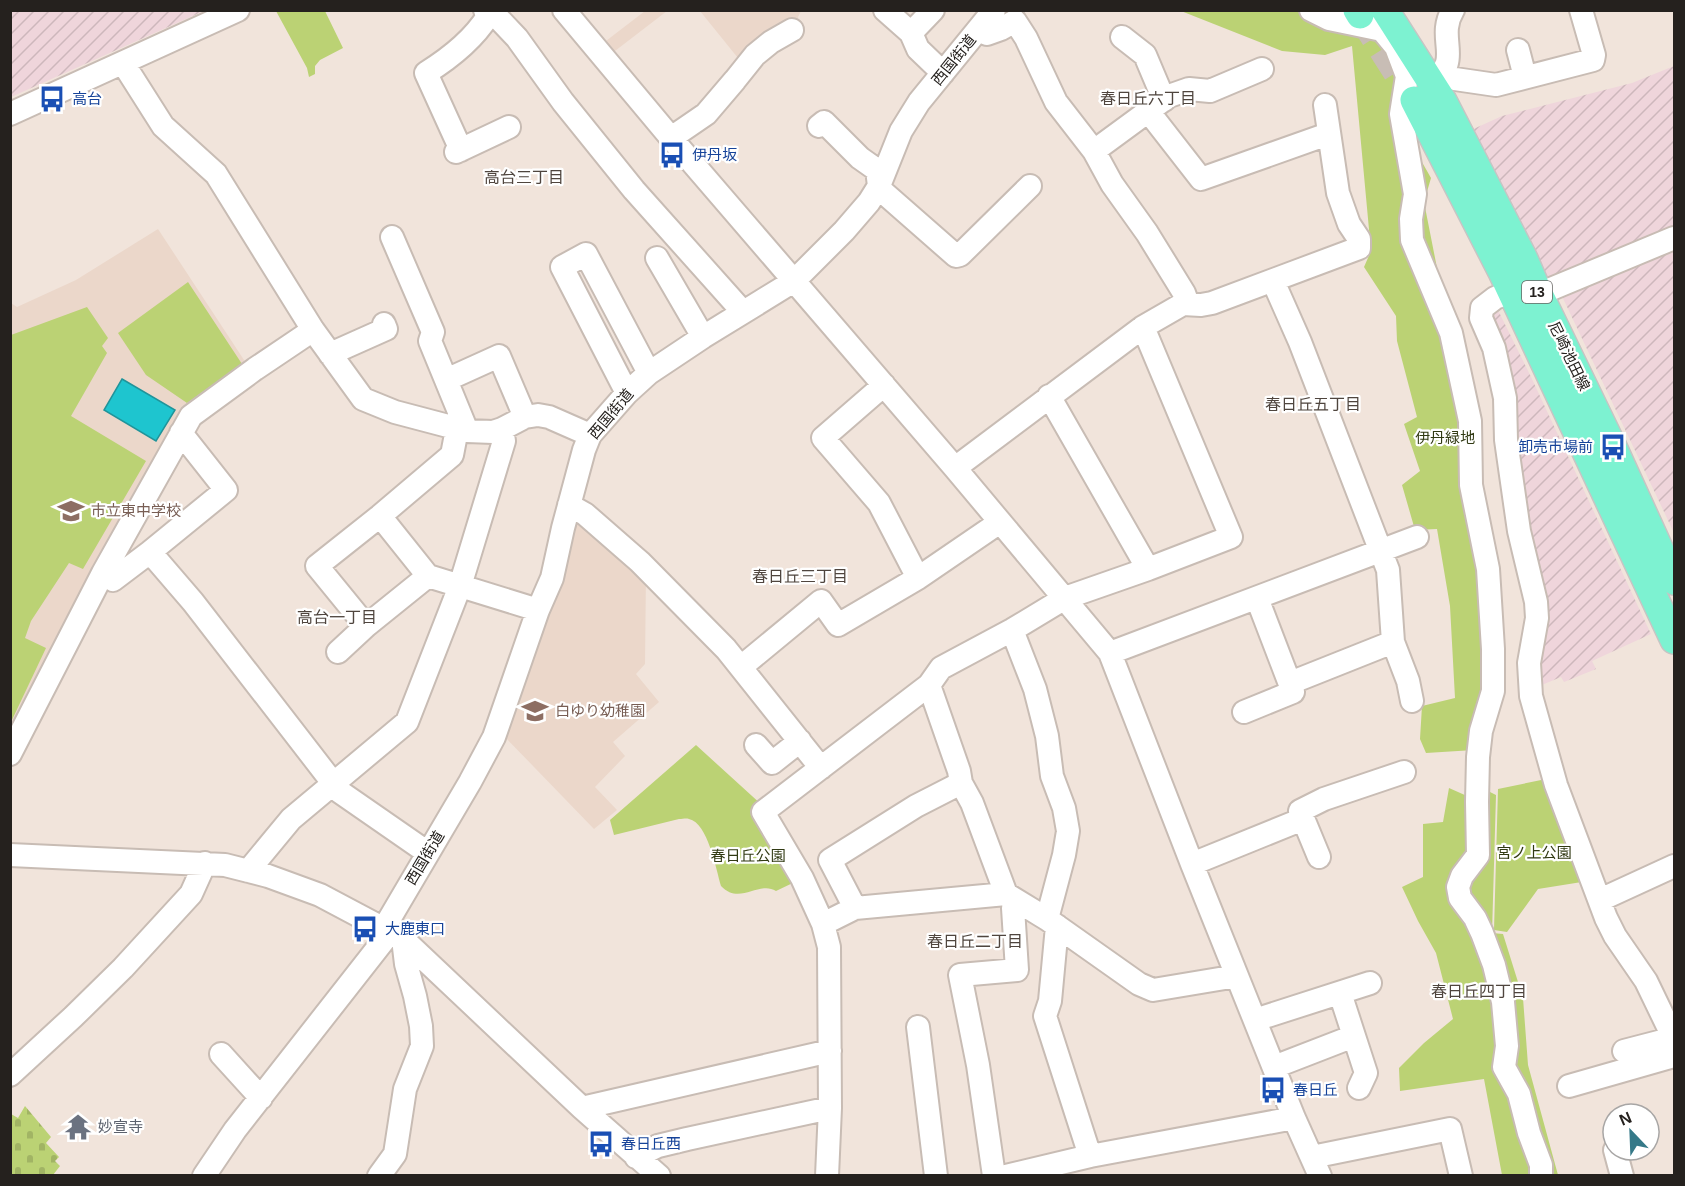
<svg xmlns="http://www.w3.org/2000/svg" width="1685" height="1186" font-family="Helvetica,'Noto Sans JP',sans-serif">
	<defs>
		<pattern id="industrial-furrows" width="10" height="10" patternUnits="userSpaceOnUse" patternTransform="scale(1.5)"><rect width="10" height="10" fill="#efd5db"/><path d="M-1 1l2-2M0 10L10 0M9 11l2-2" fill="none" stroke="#cdb7bc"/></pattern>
		<pattern id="cemetery-stones" width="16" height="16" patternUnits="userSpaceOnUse" patternTransform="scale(1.5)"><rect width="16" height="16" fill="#bbd274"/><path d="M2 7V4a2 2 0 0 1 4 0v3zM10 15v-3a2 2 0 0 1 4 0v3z" fill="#a1b464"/></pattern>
	</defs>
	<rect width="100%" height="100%" fill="#f1e4db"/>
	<path fill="url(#industrial-furrows)" d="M11,10h193v1l-193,86z
		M1674,66v165l-118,49 -17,-3 -70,-146 33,-15 130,-33z
		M1674,243v290l-114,-241z
		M1495,304l37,75 119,255 -59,27 4,8 -32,13 -3,-5 -24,10 -1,-106 -48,-274z"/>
	<path fill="#ebd7ca" d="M645,11h22l-56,43 -9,-10z
		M700,11h101l-3,6 2,8 -58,38z
		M158,229l88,134 -59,47 -176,332v-439l6,4 59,-27z
		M574,515l72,58 -1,91 -9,10 23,28 -46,40 12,14 -30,31 22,23 -23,19 -90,-93z"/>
	<path fill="url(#cemetery-stones)" d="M25,1106l26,31 -5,6 13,14 -4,4 5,5 -7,9h-42v-61l7,4z"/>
	<path fill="#bbd274" d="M276,11h49l18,37 -23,12 -5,6v8l-6,3 -2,-9z
		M1181,11h147l21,11 25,-11 53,82 -33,20 37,65 -7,24 13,66 14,50 29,259v58l7,37 -13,78 -48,3 -6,-14 2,-33 33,-8 -5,-92 -13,-77 -22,1 -13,-45 18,-14 -16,-47 13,-7 -20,-76 -1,-25 -32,-49 7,-16 -19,-205 -27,9 -43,-4z
		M188,282l54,82 -55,39 -41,-28 -28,-42z
		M87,307l21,31 -6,8 5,7 -36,63 75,45 -63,108 -14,-6 -38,58 -6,17 21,10 -35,74v-387z
		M696,745l67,61 36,74 -23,11c-17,-11 -36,15 -55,-5 -5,-17 -13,-63 -32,-67 -3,-1 -6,0 -10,0l-65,16 -4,-15z
		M1551,778l37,103 -50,8 -31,43 -13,-2 4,-141z
		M1449,788l18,8 23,-4 6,3 -4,138 11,1 20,64 5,67 30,110h-56l-18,-96 -84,12 -1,-23 25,-25 29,-24 -17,-66 -18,-32 -16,-34 21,-10v-53l20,-2z"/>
	<path fill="#1ec5cf" stroke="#20949a" stroke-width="1.5" d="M122,379l53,31 -19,31 -52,-31z"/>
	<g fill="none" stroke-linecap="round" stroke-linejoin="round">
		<path stroke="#c8bdb5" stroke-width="27" stroke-dasharray="27 14" stroke-linecap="butt" d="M1360,15l49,77"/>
		<g stroke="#c8bcb4" stroke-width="26">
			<path id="minor" d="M564,10l107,128 284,330 155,185 82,211 102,254 26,58
				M885,10l26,23 7,16 25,24
				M1311,10l18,9 53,11 14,17 11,29 -6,38 14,80 -4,25 1,21 39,93 19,88 1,64 17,84 5,80v42l-12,40 -3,26 -1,45 1,53 -16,21 -4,11 2,11 15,20 7,15 12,32 9,37 4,44 -3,21 15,27 10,39 12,32v11
				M488,16l10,2 19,20 46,64 71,88 109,122
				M978,30l9,4 14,-5 14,-8 11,17 30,64 38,49 18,33 35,49 37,60 4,11
				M911,33l22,-23
				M1122,37l23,18 19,45
				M1518,50l7,27
				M123,63l40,63 53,48 97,156 50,69 32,13 72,19 26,1 9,-3 23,-12 13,-2 11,2 41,18
				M1441,75l14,4 41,6 97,-25 1,-5 -13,-45
				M1430,81c35,-19 5,-42 23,-71
				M1148,111l53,68 127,-45
				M10,114l228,-104
				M819,126l5,-4 36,36 17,12 2,16 4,6 73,64 4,-1 70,-69
				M671,138l35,-24 29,-34 20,-25 16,-13 21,-12
				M461,150l-35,-77c24,-15 47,-33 62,-57l-3,-6
				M1094,151l75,-55 20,-7 21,2 52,-22
				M456,152l53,-25
				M392,237l41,95 -3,9 37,90
				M1674,238l-135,56 -29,-2 -15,6 -13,10 -1,10 13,30 11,50 1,42 13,91 17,71 1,16 -8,45 2,33 25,89 50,133 9,18 31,45 28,58
				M657,258l46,79
				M1273,281l27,61 88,228 5,72 15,39 4,20
				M330,354l56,-25 -2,-5
				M446,380l53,-24 26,61
				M884,385l-61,53 56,65 39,75
				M627,393l-65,-126 24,-13 63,119
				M1049,396l99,173
				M955,468l188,-141 40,-23 18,1 11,-2 147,-55v-9l-10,-15 -11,-31 -13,-88
				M569,505l16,9 55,48 86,87 95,119
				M380,516l48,60 110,34
				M150,552l43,50 147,190 88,61
				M103,573l10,7 37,-28 76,-62 -45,-57
				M366,626l-49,-60 63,-50 72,-61 5,-26
				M1012,630l23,59 12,47 5,40 12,32 4,23 -4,24 -17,64
				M338,652l28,-26 62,-50
				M1110,653l307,-116
				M741,667l80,-66 17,24 80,-47 82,-56
				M1290,683l103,-41
				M929,685l30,86 2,12 11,20 34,91
				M1244,712l49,-20 -36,-94
				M756,745l16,18 28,-22
				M10,754l93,-181 88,-157 64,-47 58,-39
				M10,855l215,10 43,11 52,19 83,44 179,169 77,68
				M1319,857l-19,-46 24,-12 80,-27
				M1192,864l111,-45
				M248,871l43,-52 116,-97 53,-136 44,-145 -2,-12
				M1600,900l74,-34
				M855,908l-25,-48 86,-54 45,-23
				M823,924l32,-16 151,-14 41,25 92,65 14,6 84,-14
				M1057,926l-7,75 -5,15 45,140
				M384,928l86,-146 24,-45 44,-127 14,-32 11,-50 21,-78 6,-15 37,-42 22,-20 54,-36 91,-56 50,-50 25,-29 10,-16 22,-55 18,-29 75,-92
				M1340,993l26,80 -7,15
				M1255,1020l115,-37
				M918,1027l18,149
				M1624,1051l50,-13
				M221,1054l40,44
				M1274,1067l80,-31
				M10,1075l63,-58 50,-49 68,-74 14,-31
				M1569,1086l105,-30
				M582,1108l248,-57
				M1615,1150l7,26
				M636,1157l22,-11 29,-7 143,-31
				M1312,1157l138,-28 11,47
				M204,1176l31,-46 156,-199
				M379,1176l16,-22 10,-65 17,-43 -1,-20 -6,-30 -9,-32 -3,-25
				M827,1176l3,-68 -1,-161 -6,-23 -21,-46 -39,-66 166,-127 12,-17 71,-38 53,-32 83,-29 83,-32 -88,-210
				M994,1176l-16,-111 -18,-90 57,-5 -4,-62 4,-7
				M1006,1176l84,-20 204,-38"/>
		</g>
		<g stroke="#c6c5c4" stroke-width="30">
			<path id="major" d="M1357,10l3,5
				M1385,10l58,91 81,158 15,35 74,153 61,134
				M1414,100l88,172 172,368"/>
		</g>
		<use href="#minor" stroke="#fff" stroke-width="22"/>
		<use href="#major" stroke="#7df2d1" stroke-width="27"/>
	</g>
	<defs>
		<g id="bus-bare" transform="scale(2.07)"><path d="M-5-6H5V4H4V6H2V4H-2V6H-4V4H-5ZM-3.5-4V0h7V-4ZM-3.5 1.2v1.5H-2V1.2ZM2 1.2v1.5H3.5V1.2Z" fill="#1a4fb4" stroke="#fff" stroke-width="2.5" paint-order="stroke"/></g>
		<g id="school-bare" transform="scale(2.07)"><path d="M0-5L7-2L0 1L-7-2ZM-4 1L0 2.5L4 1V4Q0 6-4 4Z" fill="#8d6e63" stroke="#fff" stroke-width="2.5" paint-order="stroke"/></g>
		<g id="temple-bare" transform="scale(2.07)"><path d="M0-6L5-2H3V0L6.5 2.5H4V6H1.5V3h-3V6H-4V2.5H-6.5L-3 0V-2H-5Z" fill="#6b7280" stroke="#fff" stroke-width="2.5" paint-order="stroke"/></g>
	</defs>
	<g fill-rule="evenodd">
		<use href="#bus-bare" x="52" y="99"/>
		<use href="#bus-bare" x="672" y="155"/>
		<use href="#bus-bare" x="1613" y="447"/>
		<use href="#school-bare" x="71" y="511"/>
		<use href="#school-bare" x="535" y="711"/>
		<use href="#bus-bare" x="365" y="929"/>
		<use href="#bus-bare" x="1273" y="1090"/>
		<use href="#temple-bare" x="78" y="1127"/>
		<use href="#bus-bare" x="601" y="1144"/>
	</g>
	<g text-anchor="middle" stroke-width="4.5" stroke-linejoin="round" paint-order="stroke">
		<rect fill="#fff" stroke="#666462" stroke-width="1.5" x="1522" y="281" width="30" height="22" rx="4.5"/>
		<g font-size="14" font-weight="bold" fill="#25211e">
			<text x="1537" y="297">13</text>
		</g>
		<g font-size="15" fill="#25211e" stroke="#fff">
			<text transform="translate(954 60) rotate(-51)" y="5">西国街道</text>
			<text transform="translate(1569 356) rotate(64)" y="5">尼崎池田線</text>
			<text transform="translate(611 414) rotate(-50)" y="5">西国街道</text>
			<text transform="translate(425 858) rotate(-59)" y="5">西国街道</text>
		</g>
		<g font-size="15" fill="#164399" stroke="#fff" text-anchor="start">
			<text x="72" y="104">高台</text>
			<text x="692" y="160">伊丹坂</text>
			<text x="1593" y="452" text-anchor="end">卸売市場前</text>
			<text x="385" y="934">大鹿東口</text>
			<text x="1293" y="1095">春日丘</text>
			<text x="621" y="1149">春日丘西</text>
		</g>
		<g font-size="15" fill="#313a13" stroke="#fff">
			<text x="1445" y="443">伊丹緑地</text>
			<text x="1534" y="858">宮ノ上公園</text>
			<text x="748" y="861">春日丘公園</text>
		</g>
		<g font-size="15" fill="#785e54" stroke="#fff" text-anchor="start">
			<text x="91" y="516">市立東中学校</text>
			<text x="555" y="716">白ゆり幼稚園</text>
		</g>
		<g font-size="15" fill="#5b616d" stroke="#fff" text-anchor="start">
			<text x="98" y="1132">妙宣寺</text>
		</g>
		<g font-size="16" fill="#4f453e" stroke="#fff">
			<text x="1148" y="104">春日丘六丁目</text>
			<text x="524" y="183">高台三丁目</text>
			<text x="1313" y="410">春日丘五丁目</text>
			<text x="800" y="582">春日丘三丁目</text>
			<text x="337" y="623">高台一丁目</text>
			<text x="975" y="947">春日丘二丁目</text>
			<text x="1479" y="997">春日丘四丁目</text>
		</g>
	</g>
	<rect width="1685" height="1186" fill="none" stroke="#25211e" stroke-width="24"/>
	<g transform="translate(1631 1132) rotate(337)"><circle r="28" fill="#ffffff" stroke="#a8a6a5" stroke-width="1.5"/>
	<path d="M0-4.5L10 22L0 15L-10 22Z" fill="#357988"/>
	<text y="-9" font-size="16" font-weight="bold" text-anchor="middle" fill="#25211e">N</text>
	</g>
</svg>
